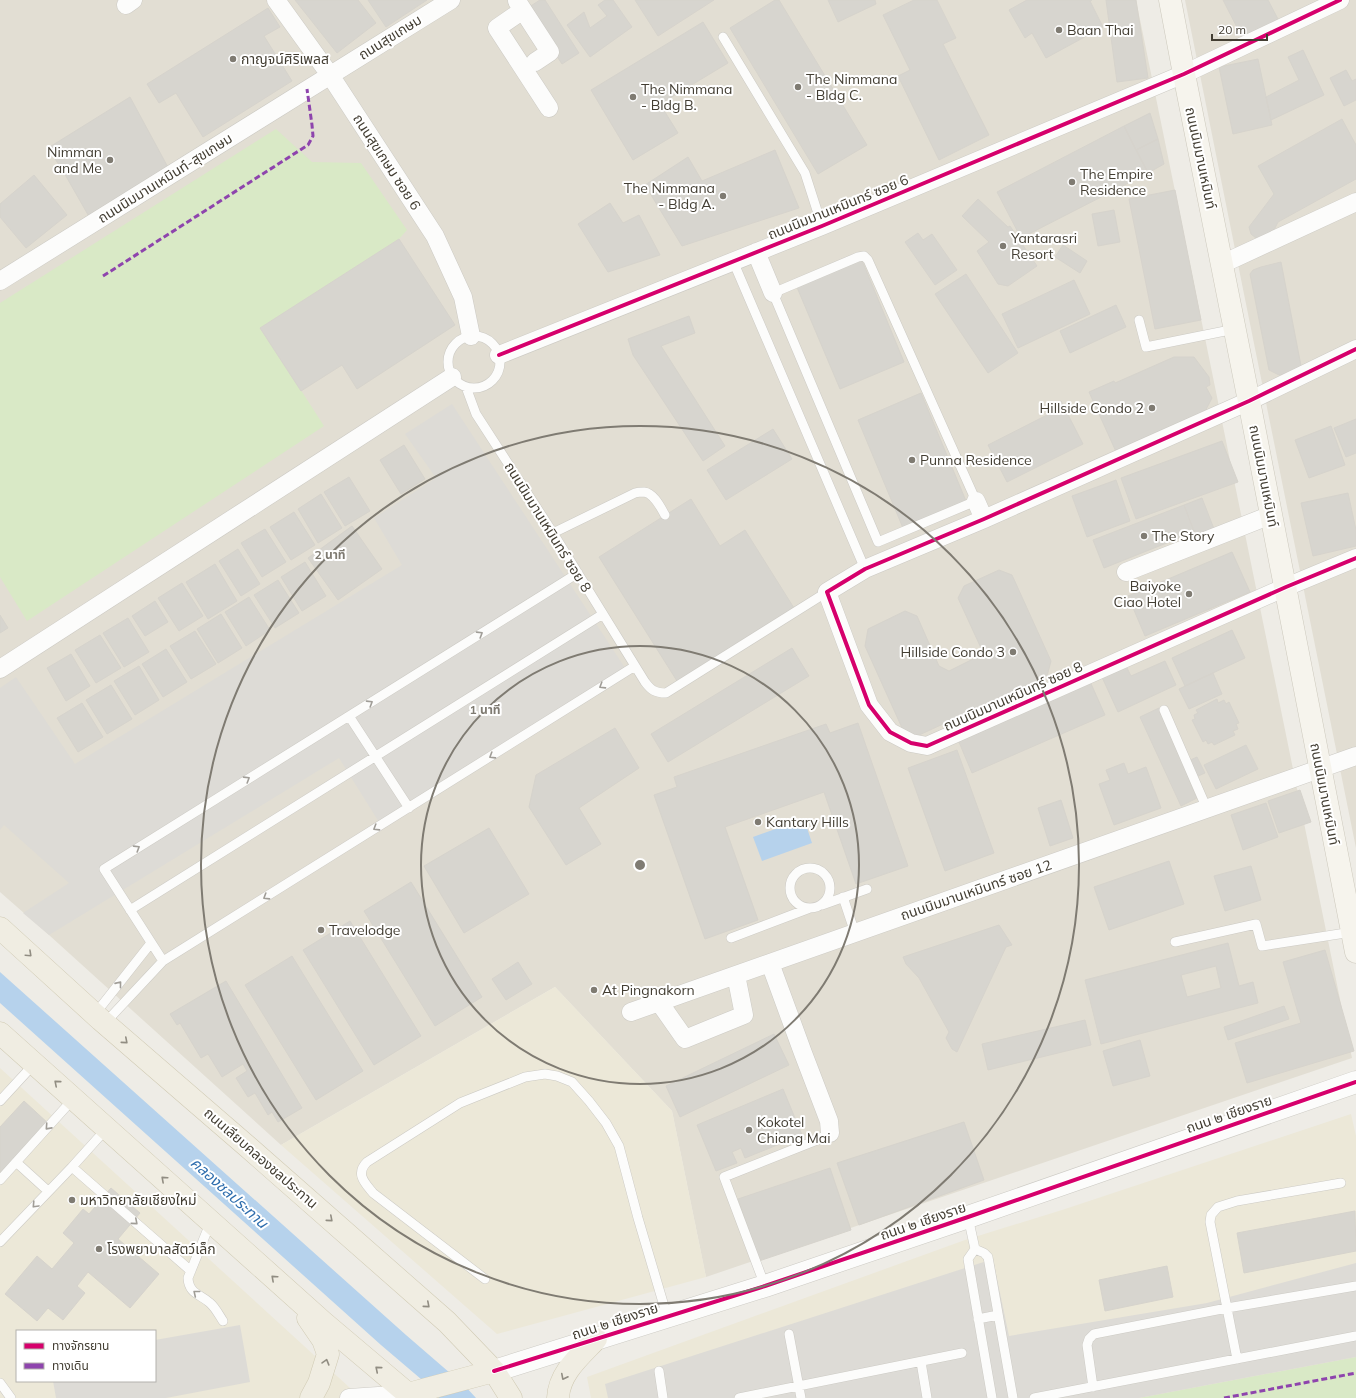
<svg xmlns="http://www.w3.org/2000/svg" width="1356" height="1398" font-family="Mulish,'Noto Sans Thai',sans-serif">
	<rect width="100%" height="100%" fill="#eeece6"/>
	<path fill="#e2ded3" d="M0,0h1136l216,1058 -646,219 -34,-166 -117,-124 -274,158 -232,-210 -49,-43z
		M1185,0h171v848l-112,-554z"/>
	<path fill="#ece8d8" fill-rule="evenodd" d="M555,987l117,124 34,166 -209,57 -216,-189z
		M0,1068l361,330h-361zM17,1331h138v50h-138z
		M1351,1114l5,22v262h-765l-4,-21 378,-137 97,-30z"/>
	<path fill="#d9e9c6" d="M276,129l36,33 49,1 46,67 -8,9 -138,89 63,98 -297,195 -27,-44v-274z
		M1356,1357v41h-217z"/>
	<path fill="#dddbd6" d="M452,404l177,270 -247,153 -43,-69 -290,177 -26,-22 46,-30 -65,-58 -4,5v-142l16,-11 59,87 327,-199 -28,-47 62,-40 -31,-44z
		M993,1259l16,77 198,-33 149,-40v94l-217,41h-531l-3,-14z
		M240,1325l10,57 -84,16h-110l-3,-17h102v-41z"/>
	<path fill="#b6d2ec" d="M804,819l8,24 -50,18 -9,-24z
		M0,972l406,363 59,51 11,12h-37l-11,-13 -47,-40 -381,-342z"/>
	<path fill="#d7d5cf" stroke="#d6d3cc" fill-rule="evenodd" d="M295,0h63l18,23 -39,30z
		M368,0h59l-41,27z
		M540,0h5l34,53 -17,11 -36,-55z
		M605,0h8l19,27 -42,30 -23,-32 17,-13 6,16 17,-12 -9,-11z
		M635,0h79l-56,36z
		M775,0h4l88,145 -49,29 -88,-146z
		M828,0h47l1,4 -38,18z
		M914,0h23l19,38 -13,6 46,91 -50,25 -41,-84 12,-6 -27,-55z
		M1027,0h65l-2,1 13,26 -57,31 -14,-25 -7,5 -16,-28z
		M1106,0h30l12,78 -31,4z
		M1223,0h45l11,21 -36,18z
		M268,8l12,19 -16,9 28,45 -89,56 -27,-44 -17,10 -12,-19z
		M703,22l25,41 -68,41 18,29 -45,27 -42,-70z
		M1303,50l21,45 -53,25 -5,-23 33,-17 -11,-23z
		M1258,59l14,66 -39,9 -14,-67z
		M1346,70l6,11 4,-2v21l-12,6 -14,-28z
		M130,97l40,74 -79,49 -28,-49 -15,-23z
		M1150,113l8,26 -22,11 -12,-24z
		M1342,119l14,26v34l-78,43 -5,10 -11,8 -6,-2 -5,-4 -2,-7 25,-33 -16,-28z
		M1124,126l24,47 -127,65 -24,-46z
		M1158,139l6,25 -16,9 -12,-23z
		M775,150l24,58 -117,38 -37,-61 43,-28 14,24z
		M34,175l33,40 -41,33 -26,-31v-13z
		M1175,190l26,130 -46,9 -26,-130z
		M978,199l30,28 2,-1 27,40 -29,20 -10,-2 -21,-33 12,-9 -27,-26z
		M610,203l13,20 16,-8 21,40 -52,17 -30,-48z
		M1114,210l6,32 -22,4 -6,-32z
		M918,233l5,7 9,-6 25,36 -22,15 -30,-43z
		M399,239l56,86 -98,64 -15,-24 -41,26 -41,-63z
		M1063,245l24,16 -7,12 -25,-16z
		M861,258l43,104 -64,27 -44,-104z
		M1281,262l21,109 -23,4 -10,-5 -19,-96 3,-4 8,-3z
		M966,274l52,79 -30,20 -53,-79z
		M1074,280l16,34 -72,34 -16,-34z
		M1116,305l10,22 -56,26 -10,-22z
		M689,316l6,17 -34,13 64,100 -22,15 -70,-106 -5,-16z
		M1174,357h20l15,20 1,8 -4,2 6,11 -11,21 -83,37 -29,-64 25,-11 1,2z
		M921,393l45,108 -63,27 -45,-108z
		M1061,401l22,43 -76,38 -19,-37 59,-30 -2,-6z
		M1356,419v34l-10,4 -12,-29z
		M1331,426l14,39 -36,13 -14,-38z
		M773,429l19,30 -66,41 -19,-30z
		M1222,441l16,41 -102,37 -15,-41z
		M404,445l21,34 -24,15 -21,-34z
		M349,477l21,34 -25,15 -21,-34z
		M1116,480l14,41 -43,16 -15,-41z
		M1348,493l8,37v16l-43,10 -12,-53z
		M321,494l21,34 -24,15 -20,-34z
		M1202,498l14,36 -18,7 -14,-36z
		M691,499l29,47 25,-16 49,78 -117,73 -78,-124z
		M1184,505l10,27 -90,36 -11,-28z
		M294,512l21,33 -24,15 -21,-33z
		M352,526l30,43 -44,31 -30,-42z
		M265,529l21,33 -24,15 -21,-34z
		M238,549l22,35 -19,12 -22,-35z
		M1232,552l18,40 -105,44 -17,-40z
		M305,562l21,34 -24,15 -21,-34z
		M215,564l22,37 -29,18 -22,-37z
		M999,570l13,5 39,86 -4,15 -130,60 -14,-6 -38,-84 3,-17 37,-18 12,5 22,50 10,5 28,-14 4,-9 -23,-50 6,-12z
		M278,580l21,33 -24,15 -21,-33z
		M182,583l21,33 -24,15 -21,-33z
		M249,597l21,33 -24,16 -21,-34z
		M155,601l13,21 -23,14 -13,-20z
		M221,614l21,34 -24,15 -21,-34z
		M0,615l8,13 -8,5z
		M128,618l21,34 -25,15 -21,-34z
		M1232,630l13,28 -60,28 -13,-28z
		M195,631l21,33 -25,15 -21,-33z
		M100,635l21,33 -25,15 -21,-33z
		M792,648l17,28 -141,86 -17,-28z
		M166,649l21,33 -24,15 -21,-33z
		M71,654l19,32 -24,15 -19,-33z
		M1165,661l11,24 -58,27 -17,-37 24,-11 6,12z
		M139,666l20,34 -24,15 -21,-34z
		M1213,673l9,21 -33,15 -10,-20z
		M1088,677l17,38 -133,58 -16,-38z
		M111,685l21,34 -25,15 -21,-34z
		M1217,699l1,4 6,-3 2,4 3,-2 10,21 -3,1 2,5 -5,2 2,4 -21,10 -2,-3 -4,2 -2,-4 -3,2 -11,-22 3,-1 -1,-4 4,-2 -2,-3z
		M82,703l21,34 -25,15 -21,-34z
		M1159,708l25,55 13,-6 8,16 -16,7 8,18 -16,8 -41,-89z
		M858,723l50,143 -52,18 -32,-92 -99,35 33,93 -53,19 -51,-144 23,-8 -3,-10 152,-53 4,9z
		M615,728l24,40 -60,40 22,36 -35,21 -37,-58 7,-32z
		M1246,745l12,24 -42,20 -12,-24z
		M957,750l37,103 -49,18 -37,-103z
		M1124,763l4,11 18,-7 15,41 -47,17 -15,-41 11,-4 -4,-10z
		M1300,790l11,32 -32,11 -11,-32z
		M1061,800l12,38 -23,8 -12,-38z
		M1266,803l12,34 -35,13 -12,-35z
		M489,828l40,66 -65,39 -40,-67z
		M1169,861l15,43 -75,26 -15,-43z
		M1251,866l10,34 -36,11 -11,-35z
		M411,882l71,115 -47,29 -71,-115z
		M350,921l71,115 -47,29 -71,-115z
		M999,925l13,20 -6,2 -49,105 -5,-3 -6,-11 3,-6 -30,-54 -13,-14 -3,-7z
		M1228,943l11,43 14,-4 5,21 -157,41 -16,-64zM1216,966l5,22 -34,9 -6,-22z
		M1325,950l29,101 -107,32 -12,-40 66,-20 -18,-61z
		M292,956l71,115 -47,29 -71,-115z
		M518,962l14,22 -26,16 -14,-21z
		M226,981l76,127 -24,14 -6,-10 -4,3 -13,-22 -7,4 -12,-19 11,-7 -4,-7 -21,13 -14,-23 -7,4 -21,-35 -3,2 -7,-11z
		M1284,1006l5,13 -61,21 -4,-13z
		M1085,1020l6,25 -103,25 -6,-26z
		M774,1034l15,31 -109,52 -14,-31z
		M1140,1040l10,36 -37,10 -10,-35z
		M783,1089l19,46 -57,23 -4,-10 -9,4 5,11 -21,8 -19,-46z
		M24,1101l26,24 -50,54v-52z
		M964,1122l20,58 -125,45 -22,-62z
		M830,1168l21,62 -92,31 -21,-62z
		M111,1188l29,25 -22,26 41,35 -29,34 -42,-36 -11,14 8,7 -22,27 -15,-12 -11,13 -32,-27 32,-38 15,13 22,-26 -11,-10 20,-24 6,5z
		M1355,1211l1,40 -112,22 -7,-40z
		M1167,1266l6,31 -68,14 -6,-31z"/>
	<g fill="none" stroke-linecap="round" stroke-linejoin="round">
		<g stroke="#cccac4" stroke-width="10">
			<path id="service" d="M723,37l82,136 17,53
				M864,256l4,4 108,241 -98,41 -105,-249 85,-36z
				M733,261l132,308
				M1139,320l7,27 89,-18
				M448 362a26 26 0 1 1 52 0a26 26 0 1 1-52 0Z
				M466,387l10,27 77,119 92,149c6,8 10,11 21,11l161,-101
				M553,533l82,-40c3,-1 6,-1 9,-1 10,1 17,16 21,23
				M1164,710l43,99
				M349,716l60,92
				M790 888a20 20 0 1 1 40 0a20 20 0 1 1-40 0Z
				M843,897l12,36
				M822,905l45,-16
				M130,910l473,-296
				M731,938l79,-30
				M1175,942l81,-18 6,22 90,-14
				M163,961l-59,-92 474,-296
				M95,1014l56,-71
				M105,1023l58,-62 472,-295
				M0,1101l34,-37
				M107,1128l-35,39 119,104
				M16,1162l32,29
				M0,1180l74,-82
				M968,1217l7,32 -7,10 24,139
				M211,1221l-23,57c1,16 12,16 22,25 5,4 9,12 13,18
				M0,1242l72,-75
				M975,1249l9,4 4,4 25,141
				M485,1279l-112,-86c-8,-10 -18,-19 -6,-31l93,-59 65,-26 20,-3 12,2 15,6 17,19 17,22 13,23 19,72 29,98
				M765,1286l-41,-109 93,-37 13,-7
				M978,1319l20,-4
				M789,1334l12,64
				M1237,1359l-27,-137 1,-7 7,-8 19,-6 104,-18
				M921,1362l6,36
				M659,1371l4,27
				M0,1383l11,15
				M1093,1387l-6,-42 2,-6 5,-5 133,-26 129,-22
				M739,1398l223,-45
				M1034,1398l322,-62"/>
		</g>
		<g stroke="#cccac4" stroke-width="19">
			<path id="minor" d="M276,0l54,75 105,161 28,61 8,39
				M517,1l33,51 -15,10
				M126,5l7,-5
				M523,10l-26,18 52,80
				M756,252l17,41
				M1222,264l134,-62
				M0,281l451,-281
				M1356,349l-107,52 -265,118 -119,50 -38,23 42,113 21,27 21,11 16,3 359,-159 70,-29
				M499,355l323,-129 362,-152 156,-74
				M976,501l8,18
				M1126,572l145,-57
				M0,669l452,-292
				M770,963l33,90 26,68 1,12
				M659,1002l26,37 59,-24 -8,-40
				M631,1012l725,-256
				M349,1398l59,-4"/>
		</g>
		<g stroke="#cccac4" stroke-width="23">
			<path id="tertiary" d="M494,1371l271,-85 203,-69 388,-135"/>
		</g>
		<g stroke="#cdc9bd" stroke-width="23">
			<path id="secondary" d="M1170,0l14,74 65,327 107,551"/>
		</g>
		<g stroke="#d0cab3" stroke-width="23">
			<path id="primary" d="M0,928l101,92 147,127 199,175 47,49 17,27
				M0,1033l324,290 84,71 3,4
				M308,1318l15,22 5,14 -9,29 -8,15
				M408,1394l86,-23
				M558,1398c1,-25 22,-42 38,-59"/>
		</g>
		<use href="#service" stroke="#fcfcfb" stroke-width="9"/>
		<use href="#minor" stroke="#fcfcfb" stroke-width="18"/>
		<use href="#tertiary" stroke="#fcfcfb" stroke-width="22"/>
		<use href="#secondary" stroke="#f6f4ed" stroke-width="22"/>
		<use href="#primary" stroke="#f0ede2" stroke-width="22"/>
		<path stroke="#8e44ad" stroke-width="3" stroke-dasharray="6 3" stroke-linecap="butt" d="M103,276l205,-131 5,-9 -1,-11 -5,-36
			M1224,1398l132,-25"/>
		<g stroke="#fff" stroke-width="6">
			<path id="cycleway" d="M1356,349l-107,52 -265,118 -119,50 -38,23 42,113 21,27 21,11 16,3 359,-159 70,-29
				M499,355l323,-129 362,-152 156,-74
				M494,1371l271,-85 203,-69 388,-135"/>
		</g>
		<use href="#cycleway" stroke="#d6006c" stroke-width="4"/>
	</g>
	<defs><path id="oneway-chevron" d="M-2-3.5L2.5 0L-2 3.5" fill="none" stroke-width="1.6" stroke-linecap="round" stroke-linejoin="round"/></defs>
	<g stroke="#a09d97">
		<use href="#oneway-chevron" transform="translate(480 634) rotate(-32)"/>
		<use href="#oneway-chevron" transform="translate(602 686) rotate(148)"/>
		<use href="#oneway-chevron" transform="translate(370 703) rotate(-32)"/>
		<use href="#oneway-chevron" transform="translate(492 756) rotate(148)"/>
		<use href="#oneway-chevron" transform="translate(247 779) rotate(-32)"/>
		<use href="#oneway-chevron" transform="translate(376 828) rotate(148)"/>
		<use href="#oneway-chevron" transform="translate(137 848) rotate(-32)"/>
		<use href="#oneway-chevron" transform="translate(266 897) rotate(148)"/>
		<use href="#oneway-chevron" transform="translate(119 984) rotate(-51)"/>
		<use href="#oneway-chevron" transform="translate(48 1127) rotate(132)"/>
		<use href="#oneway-chevron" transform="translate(35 1205) rotate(133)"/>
		<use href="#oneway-chevron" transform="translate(135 1222) rotate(41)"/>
		<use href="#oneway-chevron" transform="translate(196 1293) rotate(-141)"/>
	</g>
	<g stroke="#918d82">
		<use href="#oneway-chevron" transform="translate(29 954) rotate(43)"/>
		<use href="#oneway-chevron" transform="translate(125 1041) rotate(41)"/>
		<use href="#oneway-chevron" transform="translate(57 1083) rotate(-139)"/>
		<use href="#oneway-chevron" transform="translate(164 1179) rotate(-138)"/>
		<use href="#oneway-chevron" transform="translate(330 1219) rotate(41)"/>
		<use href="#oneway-chevron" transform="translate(274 1278) rotate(-138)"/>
		<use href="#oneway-chevron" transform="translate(427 1305) rotate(41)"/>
		<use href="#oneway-chevron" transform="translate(326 1362) rotate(-74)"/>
		<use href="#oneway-chevron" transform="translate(378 1369) rotate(-140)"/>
		<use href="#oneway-chevron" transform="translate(564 1377) rotate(117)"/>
	</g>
	<g fill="none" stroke="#7f7b72" stroke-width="2">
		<circle cx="640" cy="865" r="219"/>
		<circle cx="640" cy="865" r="439"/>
	</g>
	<g fill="#7f7b72" stroke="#fff" stroke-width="1.5">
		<circle cx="1059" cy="30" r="4"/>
		<circle cx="233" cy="59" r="4"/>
		<circle cx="798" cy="87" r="4"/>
		<circle cx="633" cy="97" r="4"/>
		<circle cx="110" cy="160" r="4"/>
		<circle cx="1072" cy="182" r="4"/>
		<circle cx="723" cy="196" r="4"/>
		<circle cx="1003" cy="246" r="4"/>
		<circle cx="1152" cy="408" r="4"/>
		<circle cx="912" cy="460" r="4"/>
		<circle cx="1144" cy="536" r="4"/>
		<circle cx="1189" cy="594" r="4"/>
		<circle cx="1013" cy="652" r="4"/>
		<circle cx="758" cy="822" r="4"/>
		<circle cx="321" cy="930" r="4"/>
		<circle cx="594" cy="990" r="4"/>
		<circle cx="749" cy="1130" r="4"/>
		<circle cx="72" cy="1200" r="4"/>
		<circle cx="99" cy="1249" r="4"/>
	</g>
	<g text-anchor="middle" stroke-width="4" stroke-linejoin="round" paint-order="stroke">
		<g font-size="14" fill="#433e33" stroke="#fff" text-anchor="start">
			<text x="1067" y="35">Baan Thai</text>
			<text x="241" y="64">กาญจน์ศิริเพลส</text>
			<text x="806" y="84">The Nimmana<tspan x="806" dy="16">- Bldg C.</tspan></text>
			<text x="641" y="94">The Nimmana<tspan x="641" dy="16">- Bldg B.</tspan></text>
			<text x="102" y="157" text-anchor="end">Nimman<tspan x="102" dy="16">and Me</tspan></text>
			<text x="1080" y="179">The Empire<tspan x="1080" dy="16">Residence</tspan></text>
			<text x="715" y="193" text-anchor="end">The Nimmana<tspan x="715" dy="16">- Bldg A.</tspan></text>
			<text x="1011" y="243">Yantarasri<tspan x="1011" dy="16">Resort</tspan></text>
			<text x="1144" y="413" text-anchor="end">Hillside Condo 2</text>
			<text x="920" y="465">Punna Residence</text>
			<text x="1152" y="541">The Story</text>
			<text x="1181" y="591" text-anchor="end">Baiyoke<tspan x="1181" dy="16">Ciao Hotel</tspan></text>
			<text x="1005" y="657" text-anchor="end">Hillside Condo 3</text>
			<text x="766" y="827">Kantary Hills</text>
			<text x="329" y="935">Travelodge</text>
			<text x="602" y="995">At Pingnakorn</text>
			<text x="757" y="1127">Kokotel<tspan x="757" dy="16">Chiang Mai</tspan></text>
			<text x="80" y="1205">มหาวิทยาลัยเชียงใหม่</text>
			<text x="107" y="1254">โรงพยาบาลสัตว์เล็ก</text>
		</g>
		<g font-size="14" fill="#433e33" stroke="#fff">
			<text transform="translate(390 37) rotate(-32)" y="5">ถนนสุขเกษม</text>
			<text transform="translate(1201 158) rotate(78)" y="5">ถนนนิมมานเหมินท์</text>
			<text transform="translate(387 162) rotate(57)" y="5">ถนนสุขเกษม ซอย 6</text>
			<text transform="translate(165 178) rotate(-32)" y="5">ถนนนิมมานเหมินท์-สุขเกษม</text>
			<text transform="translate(838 207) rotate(-22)" y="5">ถนนนิมมานเหมินทร์ ซอย 6</text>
			<text transform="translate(1264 476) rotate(79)" y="5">ถนนนิมมานเหมินท์</text>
			<text transform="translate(548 527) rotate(58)" y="5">ถนนนิมมานเหมินทร์ ซอย 8</text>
			<text transform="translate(1013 696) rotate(-24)" y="5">ถนนนิมมานเหมินทร์ ซอย 8</text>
			<text transform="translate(1325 794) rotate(79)" y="5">ถนนนิมมานเหมินท์</text>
			<text transform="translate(976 890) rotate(-19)" y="5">ถนนนิมมานเหมินทร์ ซอย 12</text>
			<text transform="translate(1229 1114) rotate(-19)" y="5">ถนน ๒ เชียงราย</text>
			<text transform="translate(261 1158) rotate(41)" y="5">ถนนเลียบคลองชลประทาน</text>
			<text transform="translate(923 1221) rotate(-19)" y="5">ถนน ๒ เชียงราย</text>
			<text transform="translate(615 1321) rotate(-18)" y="5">ถนน ๒ เชียงราย</text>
		</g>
		<g font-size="15" font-style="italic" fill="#2e6dad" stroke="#fff">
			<text transform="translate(229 1193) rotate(42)" y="5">คลองชลประทาน</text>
		</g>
	</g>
	<circle cx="640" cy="865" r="6" fill="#7f7b72" stroke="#fff" stroke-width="2"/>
	<g font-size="12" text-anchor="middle" font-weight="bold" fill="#7f7b72" stroke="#fff" stroke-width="4" stroke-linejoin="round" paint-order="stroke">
		<text x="330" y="559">2 นาที</text>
		<text x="485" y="714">1 นาที</text>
	</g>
	<rect x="16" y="1330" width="140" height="52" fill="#ffffff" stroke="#b4b2ad"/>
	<rect x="24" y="1343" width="20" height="6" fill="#d6006c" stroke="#b4b2ad"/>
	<text x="52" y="1350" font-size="12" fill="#433e33">ทางจักรยาน</text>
	<rect x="24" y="1363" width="20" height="6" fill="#8e44ad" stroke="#b4b2ad"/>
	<text x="52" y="1370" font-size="12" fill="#433e33">ทางเดิน</text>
	<path d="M1212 34v6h55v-6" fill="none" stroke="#433e33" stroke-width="2"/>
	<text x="1218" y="34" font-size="12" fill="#433e33" stroke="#ffffff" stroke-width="3" paint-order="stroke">20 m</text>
</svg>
